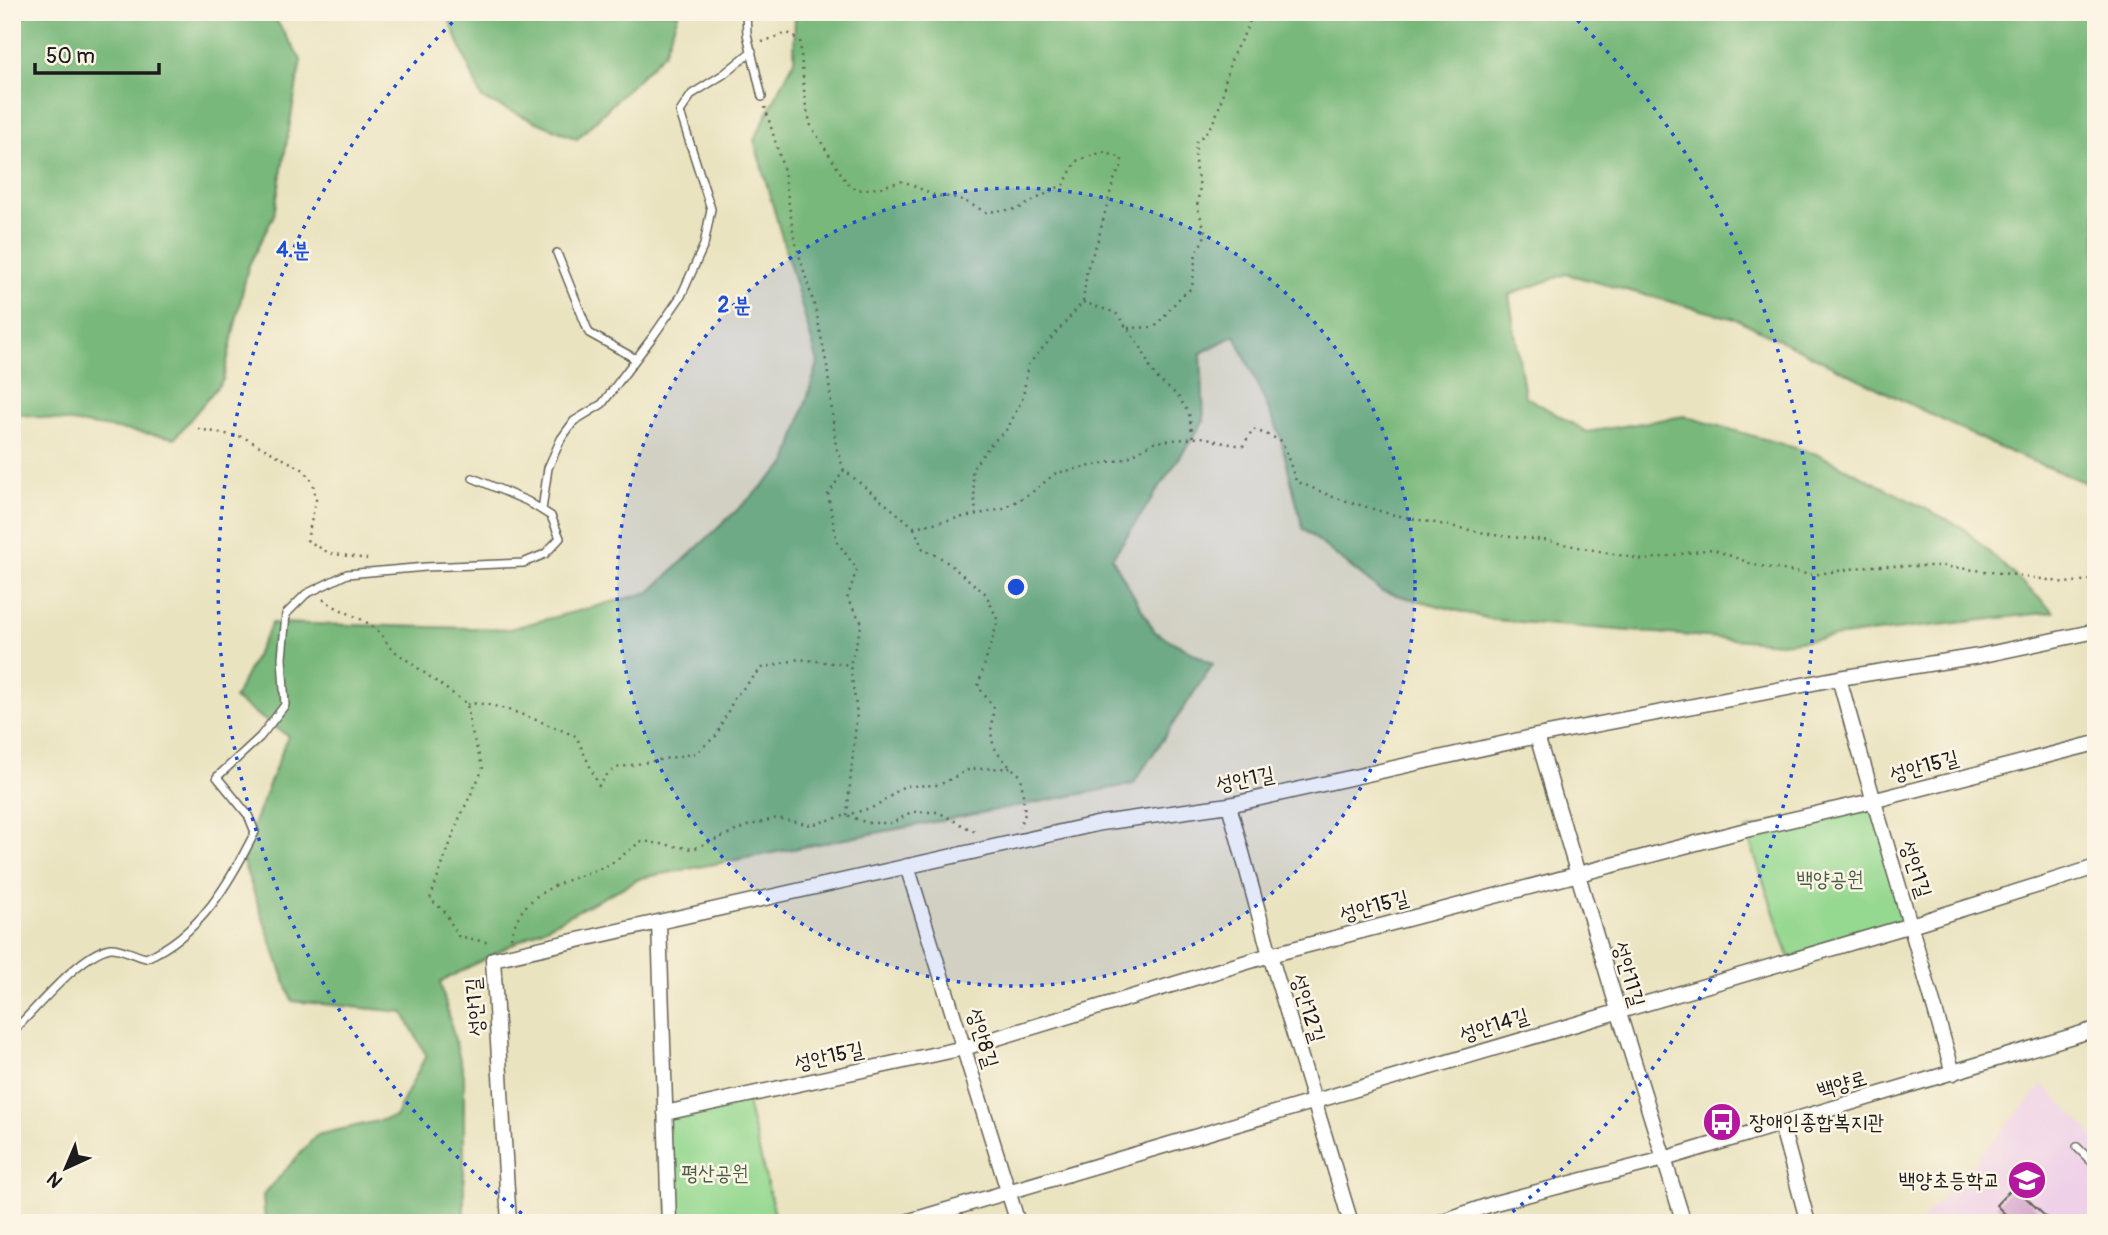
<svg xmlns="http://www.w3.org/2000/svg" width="2108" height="1235" font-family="Pangolin,'Poor Story',sans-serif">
	<rect width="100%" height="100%" fill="#fcf5e5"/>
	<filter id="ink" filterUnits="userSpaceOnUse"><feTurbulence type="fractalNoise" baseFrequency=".0143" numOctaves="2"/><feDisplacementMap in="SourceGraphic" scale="14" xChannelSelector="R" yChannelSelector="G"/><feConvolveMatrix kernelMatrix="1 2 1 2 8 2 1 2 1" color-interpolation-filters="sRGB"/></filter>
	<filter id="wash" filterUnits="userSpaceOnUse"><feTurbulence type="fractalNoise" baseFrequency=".00686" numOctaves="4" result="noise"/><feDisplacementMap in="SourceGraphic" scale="28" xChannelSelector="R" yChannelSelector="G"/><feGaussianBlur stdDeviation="1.57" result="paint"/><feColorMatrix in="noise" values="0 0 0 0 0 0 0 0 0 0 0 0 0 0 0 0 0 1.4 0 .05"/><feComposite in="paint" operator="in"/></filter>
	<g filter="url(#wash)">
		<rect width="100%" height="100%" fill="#eae3c0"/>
		<path fill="#eed0e8" d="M2043,1085l53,53v85h-177z"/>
		<path fill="#95d890" stroke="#587a56" stroke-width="2" d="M1872,801l39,124 -121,35 -44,-130z
			M745,1095l32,128h-108l-4,-110z"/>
		<path fill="#78b87a" stroke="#4a6a4b" stroke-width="2" d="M12,12h259l30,48 -27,155 -26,52 -25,113 -48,58 -163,-25z
			M446,12h233l-15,41 -87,86 -95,-40z
			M795,12h1301v475l-101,-41 -256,-126 -173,-46 -57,21 16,101 62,36 97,-16 136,39 142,72 92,85 -273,31 -287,-23 -113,-29 -78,-62 -24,-97 -44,-97 -34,18 3,68 -92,137 43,74 58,32 -80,120 -492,94 -201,104 24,93v148h-199l-2,-28 54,-60 78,-18 31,-62 -23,-43 -111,-11 -51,-145 47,-120 -54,-37 38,-76 237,6 141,-37 137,-129 31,-100 -64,-223 40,-79z"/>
		<g id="blocks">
			<path fill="#d29ccb" d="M2014,1186l38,37h-38l-18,-18z"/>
		</g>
	</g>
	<g filter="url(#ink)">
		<use href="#blocks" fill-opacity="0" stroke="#646255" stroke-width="2"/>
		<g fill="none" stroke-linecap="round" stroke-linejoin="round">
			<g stroke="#646255" stroke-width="10">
				<path id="lane" d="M746,12l1,22 15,63
					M557,253l32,80 47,26
					M542,510l6,-42 13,-29 13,-18 28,-17 52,-69 27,-39 23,-51 7,-36 -31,-97 12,-18 32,-20 28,-23
					M12,1032c23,-21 67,-78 98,-84 11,-1 25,8 36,10 54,-23 84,-76 109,-126l-7,-17 -31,-38 43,-40 25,-32 -3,-47 4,-44 20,-20 41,-20 79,-7 97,-4 22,-9 15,-16 -9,-22 -24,-15 -54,-23
					M2077,1147l19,19"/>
			</g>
			<g stroke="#646255" stroke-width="17">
				<path id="street" d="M1839,678c36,132 77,263 114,395
					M1537,736l81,274 66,213
					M1229,805l41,150 81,268
					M907,866l111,357
					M659,923l10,300
					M665,1113l299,-65 306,-93 476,-125 126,-29 224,-58
					M1781,1124l27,99
					M509,1223l-16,-264 608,-136 128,-18 308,-69 302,-58 140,-22 117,-25
					M903,1223l1008,-298 185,-58
					M1437,1223l58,-20 169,-44 432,-130"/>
			</g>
			<path stroke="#646255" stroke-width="2.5" stroke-dasharray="2 5" stroke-linecap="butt" d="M762,42l26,-9 12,8 5,61 6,24 36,57 10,7 20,-2 26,-7 31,14 24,3 28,14 32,-3 46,-25 12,-23 27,-9 19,6 -1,9 -8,15 -15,58 -11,29 -4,33 -55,63 -5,32 -15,31 -18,17 -18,24 4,44
				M765,107l19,64 10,67 22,73 11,55 9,81 8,23 70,57 89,-18 28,-16 25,-20 69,-14 29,-17 51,-5 14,5 24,4 10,-17 29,12 14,40 37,16 57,17 110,22 43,4 101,20 68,-11 43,16 57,10 57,-9h73l75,9 49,8 30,-4
				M1083,302l33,11 26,36 8,19 8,11 20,17 11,18 4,24
				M1128,328l27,-1c13,-15 21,-28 37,-39l4,-36 8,-13 1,-9 -8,-24 3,-20 -5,-19 1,-25c29,-24 24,-53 36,-84 6,-17 18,-28 19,-46
				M198,429l45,8 61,33 9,12 3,18 -9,40 22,13 38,6
				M844,470l-16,25 9,47 20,27 -10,30 15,24 -12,42 7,48 -10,102 30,-9 27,-20 35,-1 31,-16 41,-1
				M914,528l9,21 20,10 43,35 12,27 -20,65 16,22c-7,36 -1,45 27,68l4,38 -6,13
				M323,599c23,18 52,18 66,48l78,57 3,22 13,43 -24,50 -29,80 15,13 13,24 32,7
				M467,704c27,-5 82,22 109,32l23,50 8,-11 9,-7 80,-15 20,-17 19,-39 27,-29 37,-9 51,6
				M511,938c9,-49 56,-56 95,-72 12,-6 24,-17 36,-25l51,8 54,-23 30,-8 34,7 36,-10 20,8h26l18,-11h27l39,21"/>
			<use href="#lane" stroke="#fff" stroke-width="7"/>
			<use href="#street" stroke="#fff" stroke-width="14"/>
		</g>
	</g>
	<circle cx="1016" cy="587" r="399" fill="#1d4ed8" fill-opacity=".12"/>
	<g fill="none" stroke="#1d4ed8" stroke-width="3.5" stroke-dasharray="3.5 7">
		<circle cx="1016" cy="587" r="399"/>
		<path d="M530 1220A798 798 0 0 1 462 13M1570 13A798 798 0 0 1 1502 1220"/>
	</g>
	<defs>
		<g id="bus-disc" transform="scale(2.0125)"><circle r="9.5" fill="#b5179e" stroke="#fcf5e5"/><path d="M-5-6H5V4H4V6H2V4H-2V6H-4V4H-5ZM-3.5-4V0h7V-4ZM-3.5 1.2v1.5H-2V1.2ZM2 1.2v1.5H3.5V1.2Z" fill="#fff"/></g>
		<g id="school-disc" transform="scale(2.0125)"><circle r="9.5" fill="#b5179e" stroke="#fcf5e5"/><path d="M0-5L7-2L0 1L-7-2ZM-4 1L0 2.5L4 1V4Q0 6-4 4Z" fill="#fff"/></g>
	</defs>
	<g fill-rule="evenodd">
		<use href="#bus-disc" x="1722" y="1122"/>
		<use href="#school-disc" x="2027" y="1180"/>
	</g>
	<g text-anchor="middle" stroke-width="5" stroke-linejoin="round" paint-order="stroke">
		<g font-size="21" fill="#1c1c1c" stroke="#fcf5e5">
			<text transform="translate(1924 766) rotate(-15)" y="7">성안15길</text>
			<text transform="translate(1245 779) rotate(-11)" y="7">성안1길</text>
			<text transform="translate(1916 869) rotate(72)" y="7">성안1길</text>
			<text transform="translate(1374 906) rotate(-15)" y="7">성안15길</text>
			<text transform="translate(1629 974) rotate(74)" y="7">성안11길</text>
			<text transform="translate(475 1007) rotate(-94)" y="7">성안1길</text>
			<text transform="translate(1308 1008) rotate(73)" y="7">성안12길</text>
			<text transform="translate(1494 1025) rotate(-17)" y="7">성안14길</text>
			<text transform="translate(983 1038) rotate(73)" y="7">성안8길</text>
			<text transform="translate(829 1056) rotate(-12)" y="7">성안15길</text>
			<text transform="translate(1842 1084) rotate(-16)" y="7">백양로</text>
		</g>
		<g font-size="21" fill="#465e45" stroke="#fcf5e5">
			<text x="1830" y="886">백양공원</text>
			<text x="715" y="1180">평산공원</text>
		</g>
		<g font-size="21" fill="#1c1c1c" stroke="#fcf5e5" text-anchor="start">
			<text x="1749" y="1129">장애인종합복지관</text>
			<text x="2000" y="1187" text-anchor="end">백양초등학교</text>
		</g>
	</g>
	<circle cx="1016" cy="587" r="10" fill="#1d4ed8" stroke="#fcf5e5" stroke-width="3.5"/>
	<g font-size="21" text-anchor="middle" font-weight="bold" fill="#1d4ed8" stroke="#fcf5e5" stroke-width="5" stroke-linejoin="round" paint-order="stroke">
		<text x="293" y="257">4 분</text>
		<text x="734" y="312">2 분</text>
	</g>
	<rect width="2108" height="1235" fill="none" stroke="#fcf5e5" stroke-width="42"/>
	<g transform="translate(66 1168) rotate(224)" stroke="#fcf5e5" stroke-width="5" paint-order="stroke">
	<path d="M0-5L12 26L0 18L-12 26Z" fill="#1c1c1c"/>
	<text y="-10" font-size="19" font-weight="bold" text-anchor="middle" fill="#1c1c1c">N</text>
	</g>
	<path d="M35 63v10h124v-10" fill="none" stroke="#1c1c1c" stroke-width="3.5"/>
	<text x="46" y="63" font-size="21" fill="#1c1c1c" stroke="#fcf5e5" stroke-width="5" paint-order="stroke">50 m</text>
</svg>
